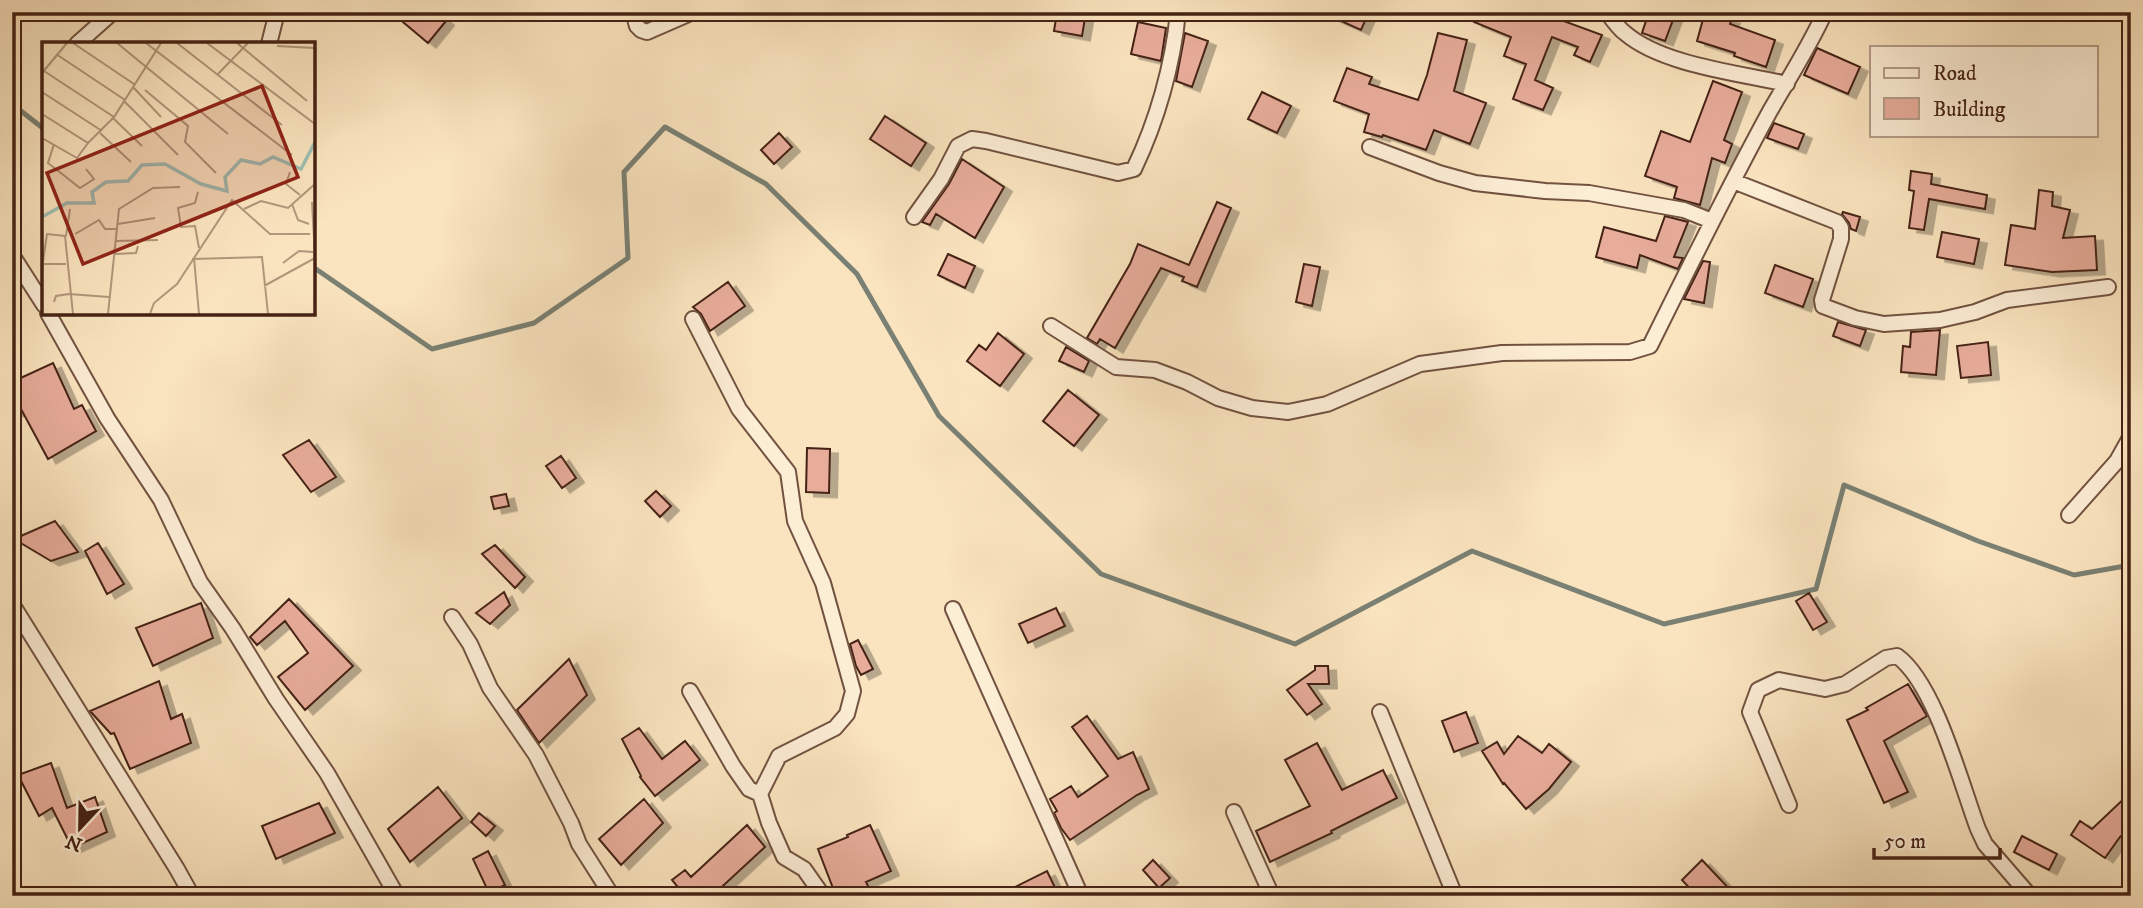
<svg xmlns="http://www.w3.org/2000/svg" width="2143" height="908" font-family="'IM FELL DW Pica',serif">
	<defs>
		<filter id="shadow"><feDropShadow dx="8" dy="4.5" stdDeviation="0" flood-color="#0004"/></filter>
	</defs>
	<rect width="100%" height="100%" fill="#fae4bf"/>
	<filter id="stains"><feTurbulence type="fractalNoise" baseFrequency=".00286" numOctaves="4"/><feColorMatrix values="0 0 0 0 .2 0 0 0 0 .09 0 0 0 0 .02 0 0 0 .5 -.17"/></filter>
	<radialGradient id="worn" r=".72"><stop offset=".6" stop-color="#630" stop-opacity="0"/><stop offset="1" stop-color="#630" stop-opacity=".3"/></radialGradient>
	<g fill="none" stroke-linecap="round" stroke-linejoin="round">
		<path stroke="#7a8073" stroke-width="5" d="M12,104l32,25
			M313,267l119,82 102,-26 94,-65 -4,-86 41,-45 101,57 91,90 82,142 162,158 194,70 177,-93 192,73 152,-35 28,-104 134,56 96,34 57,-10"/>
	</g>
	<path fill="#e7ac9a" stroke="#452215" stroke-width="2" filter="url(#shadow)" d="M391,12h45l10,9 -18,22z
		M1057,12h29l-4,24 -28,-5z
		M1321,12h48l-8,18z
		M1478,12h83l-3,7 44,16 -12,27 -16,-7 4,-8 -26,-10 -17,43 18,8 -10,22 -30,-11 13,-35 -22,-8 7,-19 -37,-15z
		M1649,12h27l-11,29 -23,-8z
		M1705,12l27,7 -2,5 45,16 -9,27 -32,-11 1,-3 -38,-12z
		M1138,22l28,6 -5,33 -30,-7z
		M1185,33l23,8 -16,46 -16,-6z
		M1438,33l29,7 -13,51 32,12 -16,41 -36,-14 -8,20 -43,-15 -1,2 -18,-5 5,-18 -35,-13 13,-33 25,9 -3,7 49,16 9,-25z
		M1817,48l43,19 -12,27 -44,-19z
		M1713,81l29,11 -18,48 8,4 -7,19 -13,-5 -12,47 -26,-7 3,-11 -32,-11 16,-45 29,11z
		M1262,92l29,14 -14,27 -29,-14z
		M885,116l41,27 -15,23 -41,-27z
		M1774,123l30,11 -6,15 -31,-11z
		M779,133l13,14 -18,17 -13,-14z
		M962,159l42,28 -29,51 -39,-24 -6,11 -8,-3 27,-38z
		M1911,171l21,3 -1,10 56,11 -2,14 -56,-10 -5,31 -15,-2 5,-37 -5,-1z
		M2039,190l14,2 -1,14 18,4 -7,28 32,-2 2,34 -45,2 -47,-7 6,-40 24,4z
		M1217,202l14,6 -34,79 -15,-6 2,-4 -23,-9 -46,80 -15,-9 -3,5 -10,-6 43,-74 8,-20 51,21z
		M1843,212l17,5 -4,14 -5,-2 -2,-6 -7,-9z
		M1665,216l23,6 -14,35 9,1 -5,11 -38,-14 -3,13 -41,-11 8,-30 52,14z
		M1942,232l37,7 -5,25 -37,-7z
		M948,254l27,12 -10,22 -27,-13z
		M1703,261l7,1 -6,41 -20,-4z
		M1304,264l16,3 -8,39 -16,-4z
		M1775,265l38,14 -10,28 -38,-14z
		M728,282l17,24 -35,25 -9,-17 -8,-7z
		M1838,322l28,8 -6,16 -27,-10z
		M1940,330l-4,45 -35,-3 2,-26 7,1 1,-15z
		M998,333l26,21 -24,32 -33,-25 12,-16 7,5z
		M1988,342l3,33 -30,3 -4,-32z
		M1066,347l23,14 -5,11 -25,-11z
		M53,363l21,46 8,-4 14,26 -48,28 -27,-50 -9,4v-31z
		M1068,390l31,25 -25,31 -31,-25z
		M309,440l27,37 -25,15 -28,-37z
		M807,448l23,1 -1,44 -23,-1z
		M561,456l15,22 -14,10 -16,-22z
		M656,491l15,15 -11,11 -15,-16z
		M506,494l3,12 -15,3 -3,-12z
		M55,521l23,31 -27,9 -37,-22z
		M98,543l26,41 -17,10 -22,-43z
		M495,545l30,32 -10,11 -33,-34z
		M504,592l6,13 -20,19 -14,-11z
		M1809,593l18,29 -14,8 -17,-29z
		M289,599l64,67 -48,44 -27,-33 30,-24 -23,-32 -28,24 -7,-8z
		M201,603l12,35 -60,28 -17,-38z
		M1056,608l9,18 -37,17 -9,-19z
		M858,640l15,29 -12,6 -5,-9 -6,-22z
		M569,659l18,36 -48,48 -22,-33z
		M1315,666h13l1,18h-21l14,20 -15,11 -20,-25 28,-20z
		M159,681l12,38 11,-5 9,29 -61,26 -16,-36 -3,1 -21,-23z
		M1908,684l19,32 -43,25 24,51 -24,11 -37,-83 21,-10 -2,-2z
		M1466,712l12,31 -24,9 -12,-31z
		M1087,716l31,43 15,-7 16,37 -12,6 -67,45 -9,-12 -7,-15 3,-2 -7,-12 21,-13 7,11 30,-21 -36,-49z
		M639,728l23,31 23,-18 15,19 -45,36 -15,-19 1,-1 -19,-37z
		M1518,736l24,17 7,-9 22,18 -22,27 -23,20 -22,-26 -1,1 -21,-33 15,-9 7,12z
		M1317,743l25,47 41,-20 14,28 -66,33 1,2 -62,29 -14,-31 54,-25 -25,-46z
		M51,763l16,45 28,-11 12,35 -35,16 -20,-40 -13,8 -21,-41z
		M438,787l24,31 -52,44 -22,-33z
		M2131,792v35l-11,10 -15,21 -34,-23 9,-14 12,8z
		M644,799l19,24 -42,42 -22,-26z
		M319,803l16,30 -59,26 -14,-33z
		M479,813l16,13 -9,10 -15,-14z
		M747,825l18,22 -53,49h-27l-13,-16 13,-10 6,7z
		M870,825l21,46 -25,11 7,14h-37l-18,-47 30,-12 -1,-2z
		M2022,836l35,18 -8,16 -35,-18z
		M488,851l17,34 -16,8 -16,-34z
		M1153,860l17,18 -11,10 -16,-18z
		M1702,860l34,36h-39l-15,-16z
		M1047,871l12,25h-62z"/>
	<g fill="none" stroke-linecap="round" stroke-linejoin="round">
		<g stroke="#725240" stroke-width="18">
			<path id="street" d="M633,12l4,14 4,4 6,2 46,-20
				M1607,12c5,7 11,16 18,21 37,32 114,40 162,51
				M77,44l36,-32
				M269,44l8,-32
				M1370,147l69,26 36,10 70,8 44,2 95,17 28,11
				M1733,181l104,41 4,6v11l-19,61 1,6 32,12 29,6 56,-4 35,-8 32,-12 101,-13
				M914,217l27,-38 17,-33 14,-7 14,2 132,32 16,-4c23,-48 39,-104 44,-157
				M12,255l32,50
				M48,313l59,105 54,82 39,82 33,47 43,70 51,74 70,123
				M693,319l46,90 49,63 7,49 28,62 30,108 -6,23 -12,14 -56,28 -19,38 9,29 15,34 20,12 19,27
				M1051,326l65,41 39,3 32,12 31,16 34,10 36,4 39,-8 93,-40 82,-11 128,-1 20,-6c39,-79 78,-158 120,-235 19,-33 39,-64 55,-99
				M2069,515l48,-54 14,-25
				M12,604l165,265 15,27
				M953,609l128,287
				M452,617l18,27 20,44 46,67 35,68 8,21 33,52
				M690,691l43,75 16,23 11,5
				M1380,712l75,184
				M1789,805l-39,-93 8,-22 21,-10 46,9 20,-5 41,-26 11,-2c38,27 64,128 81,173l7,15 45,52
				M1234,812l38,84"/>
		</g>
		<use href="#street" stroke="#fcedd5" stroke-width="14"/>
	</g>
	<g transform="translate(42 42)">
		<rect width="273" height="273" fill="#fae4bf"/>
		<path fill="none" stroke="#9ebfb2" stroke-width="3.5" d="M0,175l25,-14h27l-2,-11 14,-10 22,-1 14,-16 23,-1 36,20 26,7 -2,-14 16,-17 19,4 13,-7 28,12 14,-27"/>
		<path fill="none" stroke="#b2967b" stroke-width="2" d="M31,1l61,41M75,1l111,91M104,1l146,112M135,1l105,82M165,1l108,81M195,1l70,58M235,4l38,2M14,12l69,46M2,29l70,46M0,31l25,-30M175,33l31,-32M91,45l28,30M103,48l43,36 -3,16 31,31M0,50l60,39M82,59l54,54M0,72l46,29 26,-26 47,-74M71,76l29,28M58,91l31,29M0,96l35,20 11,-15M12,102l-6,19 32,25 14,-9 -8,-10M248,130l-4,12 14,11M156,150l-3,11 -17,5 3,19 14,-1 4,22M270,160l3,55M250,162l6,16 11,4M202,167l17,-8 27,7 27,-24M76,182l37,-6M33,192l24,-14 6,9h12M24,194l4,-27M74,199l42,-1M73,212l21,-1 2,-7M152,216l5,56M150,217l70,-2 6,57M241,221l16,-12 14,1M2,222h22M0,226l5,-34 18,2 8,78M222,244l51,-28M12,260l2,-6 13,-2 40,3M66,272l11,-105 34,-21 27,-1M108,272l4,-11 23,-19 55,-84 38,34h40"/>
		<path fill="#8f2418" fill-opacity="0.15" stroke="#8f2418" stroke-width="3.5" d="M220,44l36,91 -215,87 -36,-91z"/>
		<rect width="273" height="273" fill="none" stroke="#452215" stroke-width="3.5"/>
	</g>
	<rect width="2143" height="908" fill="none" stroke="#fae4bf" stroke-width="42"/>
	<rect x="14" y="14" width="2115" height="880" fill="none" stroke="#452215" stroke-width="3.5"/>
	<rect x="21" y="21" width="2101" height="866" fill="none" stroke="#452215" stroke-width="2"/>
	<rect x="1870" y="46" width="228" height="91" fill="#fcedd5" stroke="#b39c88" stroke-width="2"/>
	<rect x="1884" y="68" width="35" height="10" fill="#fcedd5" stroke="#b39c88" stroke-width="2"/>
	<text x="1933" y="80" font-size="21" fill="#452215">Road</text>
	<rect x="1884" y="98" width="35" height="21" fill="#e7ac9a" stroke="#b39c88" stroke-width="2"/>
	<text x="1933" y="116" font-size="21" fill="#452215">Building</text>
	<g transform="translate(80 828) rotate(202)" stroke="#fcedd5" stroke-width="5" paint-order="stroke">
	<path d="M0-5L12 26L0 18L-12 26Z" fill="#452215"/>
	<text y="-10" font-size="19" font-weight="bold" text-anchor="middle" fill="#452215">N</text>
	</g>
	<path d="M1874 848v10h126v-10" fill="none" stroke="#452215" stroke-width="3.5"/>
	<text x="1884" y="848" font-size="21" fill="#452215" stroke="#fcedd5" stroke-width="5" paint-order="stroke">50 m</text>
	<rect width="100%" height="100%" filter="url(#stains)"/>
	<rect width="100%" height="100%" fill="url(#worn)"/>
</svg>
